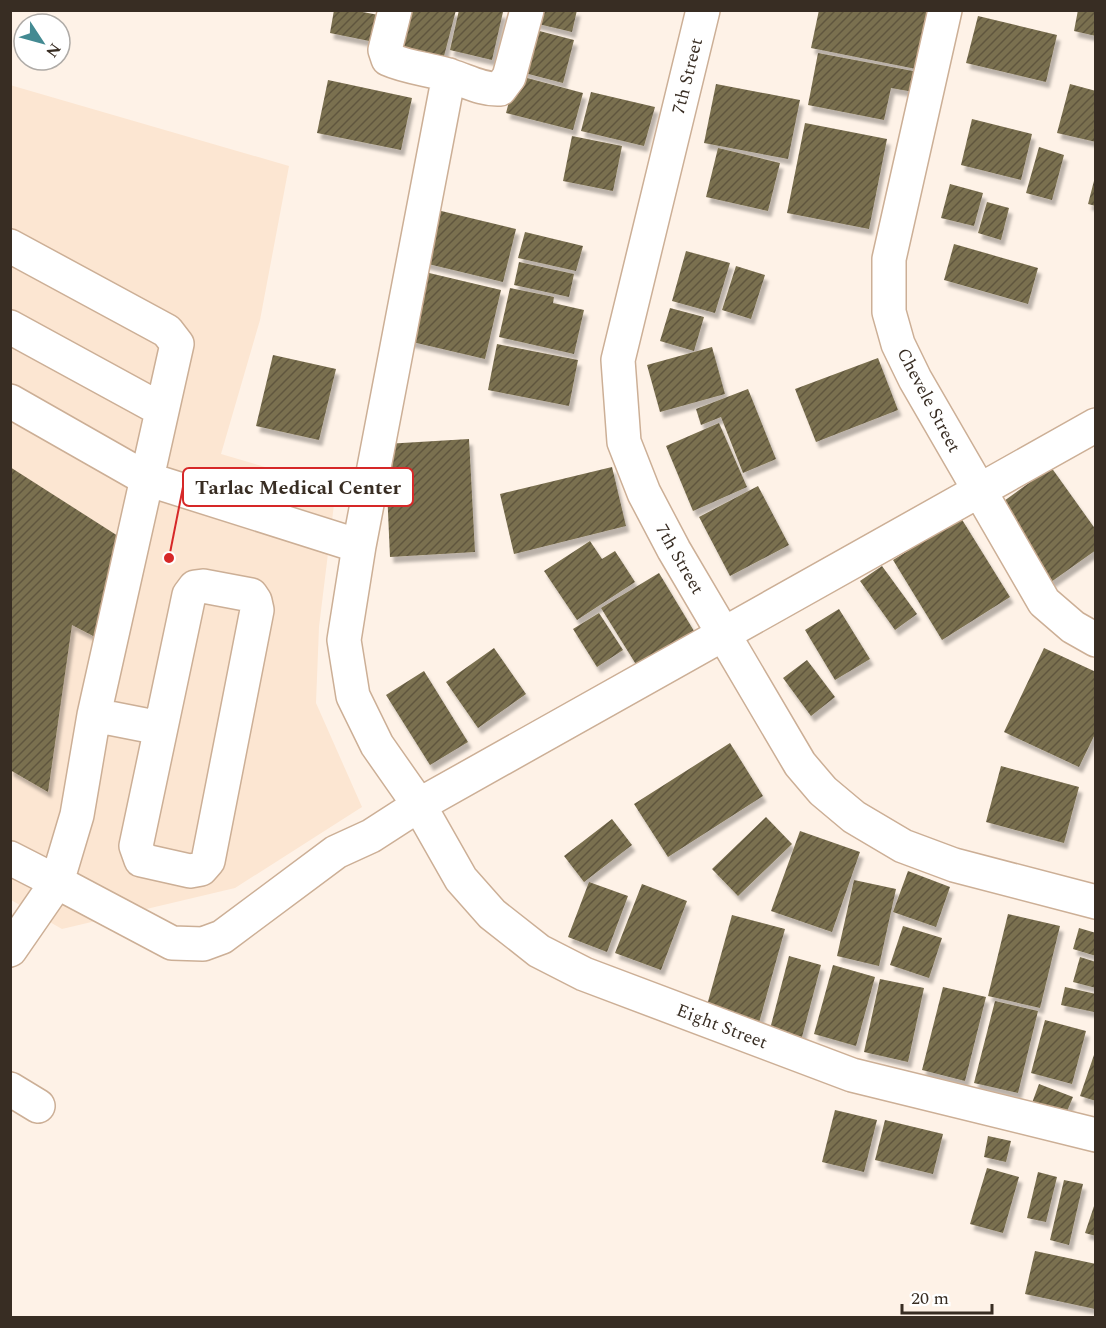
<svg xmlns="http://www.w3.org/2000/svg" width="1106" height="1328" font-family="Spectral,serif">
	<defs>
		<pattern id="building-hatch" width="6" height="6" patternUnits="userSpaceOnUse" patternTransform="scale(1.5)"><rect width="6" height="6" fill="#7a6f4f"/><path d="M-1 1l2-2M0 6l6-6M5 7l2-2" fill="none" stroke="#60573e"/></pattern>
		<filter id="shadow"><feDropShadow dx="3.5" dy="6" stdDeviation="1.5" flood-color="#0004"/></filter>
	</defs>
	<rect width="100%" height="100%" fill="#fef2e7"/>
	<path fill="#fce6d2" d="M10,85l279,81 -29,154 -39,134 115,34 -17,139 -3,76 46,104 -127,81 -173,41 -51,-29z"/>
	<path fill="url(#building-hatch)" filter="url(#shadow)" d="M334,10h18l32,6 -5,27 -49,-10z
		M406,10h50l-13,50 -47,-12z
		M459,10l44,2 -11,48 -42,-10z
		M533,10h44l-5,22 -42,-10z
		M819,10h110l-13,59 -105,-21z
		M1078,10h18v26l-22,-5z
		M978,16l79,19 -11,47 -80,-19z
		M528,28l46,12 -11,43 -46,-12z
		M818,53l100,19 -4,20 -23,-4 -7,32 -76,-15z
		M516,75l67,18 -10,37 -67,-17z
		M328,80l84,18 -11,52 -84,-17z
		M716,84l84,16 -12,59 -84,-16z
		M1070,84l26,7v51l-39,-9z
		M591,92l64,15 -11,39 -63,-15z
		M972,119l60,15 -11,46 -60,-15z
		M805,123l82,16 -18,90 -82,-16z
		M572,136l50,10 -9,45 -50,-10z
		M1039,147l25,8 -12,45 -26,-7z
		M718,148l62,15 -12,48 -62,-14z
		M1095,177h1v29l-8,-2z
		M950,184l33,9 -9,33 -33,-8z
		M987,202l22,6 -8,32 -23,-7z
		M433,209l83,20 -13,53 -83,-20z
		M525,232l58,14 -7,25 -58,-13z
		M954,244l84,24 -10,36 -84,-24z
		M686,251l44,12 -15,50 -43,-12z
		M519,262l55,12 -5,23 -55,-12z
		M736,266l29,9 -14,44 -29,-9z
		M425,272l76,18 -16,69 -77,-18z
		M510,288l44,9 -1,6 31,7 -10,44 -75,-17z
		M670,308l34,9 -10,34 -34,-10z
		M497,344l81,16 -9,46 -81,-16z
		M712,347l13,47 -65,18 -13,-47z
		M273,355l63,14 -17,71 -63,-14z
		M878,358l20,52 -82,32 -21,-53z
		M748,389l28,70 -33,14 -22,-56 -20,8 -5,-16z
		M719,423l28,64 -54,24 -27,-65z
		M469,439l6,113 -85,5 -5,-113z
		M10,467l108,69 -19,103 -27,-14 -24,167 -38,-22z
		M612,467l14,59 -112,28 -14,-60z
		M1051,467l45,63v20l-45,32 -54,-76z
		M758,486l31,59 -59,31 -31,-59z
		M961,518l49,79 -68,43 -49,-80z
		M590,541l12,18 13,-8 20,31 -58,38 -33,-49z
		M882,566l35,48 -22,16 -35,-49z
		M659,573l35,58 -57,35 -36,-58z
		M839,609l31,50 -35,21 -30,-50z
		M599,613l24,37 -26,17 -24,-38z
		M494,648l32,46 -48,34 -32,-46z
		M1044,648l52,24v60l-17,35 -75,-35z
		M807,660l28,37 -24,19 -28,-38z
		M424,671l44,71 -38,23 -44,-70z
		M730,743l33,53 -95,61 -34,-53z
		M1001,766l78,21 -15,56 -78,-21z
		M766,817l26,27 -54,52 -26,-27z
		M612,819l20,26 -48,37 -20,-26z
		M800,831l60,21 -28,80 -61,-21z
		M908,871l42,16 -14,40 -43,-15z
		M854,880l42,9 -17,77 -42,-10z
		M589,882l39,14 -21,56 -39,-15z
		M642,884l45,17 -26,69 -46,-17z
		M1008,914l52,12 -20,82 -52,-12z
		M732,915l53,14 -28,101 -53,-14z
		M903,926l39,12 -13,40 -39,-13z
		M1079,928l17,5v23l-23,-7z
		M789,956l32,9 -19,72 -32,-8z
		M1080,957l16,5v26l-23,-6z
		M833,965l42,12 -19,69 -42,-12z
		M880,979l44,9 -16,74 -44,-10z
		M943,987l43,10 -21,84 -43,-11z
		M1065,987l31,7 -2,18 -33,-7z
		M995,1001l43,10 -20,82 -44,-10z
		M1045,1020l41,11 -14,53 -41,-11z
		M1096,1049v52l-16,-5z
		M1039,1084l34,13 -8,19 -33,-13z
		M835,1110l42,10 -13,52 -42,-10z
		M885,1120l58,14 -10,40 -58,-14z
		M988,1136l23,5 -5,21 -22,-5z
		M987,1168l32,9 -16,56 -33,-9z
		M1038,1172l19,5 -11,45 -19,-4z
		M1064,1180l19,4 -14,61 -19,-5z
		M1096,1200v36l-11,-3z
		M1035,1251l61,13 -1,45 -70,-15z"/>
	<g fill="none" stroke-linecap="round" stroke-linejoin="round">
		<g stroke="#ccaf96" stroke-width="36">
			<path id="minor" d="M395,10l-10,40 3,9c20,9 42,10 63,17 16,5 31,14 49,13l9,-12 18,-67
				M703,10l-85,350 6,82 20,51 30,57 126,214 23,27 31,26 49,29 51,19 142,37
				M945,10l-56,249v53l9,32 17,35 129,223 29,25 23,13
				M449,75l-90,471 -15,94 9,56 24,49 42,60 42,74 31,35 47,37 45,23 268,101 244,60
				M10,246l157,85 10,13 -83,371 -17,100 -20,67 -47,-24
				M10,327l152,83
				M10,401l137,78 212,67
				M203,586l48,9 4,6 2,9 -49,251 -7,8 -11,2 -49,-11 -5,-14 53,-251 6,-8z
				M94,715l66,13
				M10,950l47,-68 115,61 31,1 19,-7 114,-85 35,-16 48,-31 677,-380
				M10,1089l28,17"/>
		</g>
		<use href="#minor" stroke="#fff" stroke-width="33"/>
	</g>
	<g text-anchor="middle" stroke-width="6" stroke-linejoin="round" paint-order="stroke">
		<g font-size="18" fill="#382d23" stroke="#fff">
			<text transform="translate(687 76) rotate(-76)" y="6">7th Street</text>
			<text transform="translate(929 400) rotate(62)" y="6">Chevele Street</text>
			<text transform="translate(680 559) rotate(60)" y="6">7th Street</text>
			<text transform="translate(722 1026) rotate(21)" y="6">Eight Street</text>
		</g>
	</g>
	<path fill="none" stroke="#d62828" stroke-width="2" d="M169 558L183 487"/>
	<circle fill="#d62828" stroke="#fff" stroke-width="2" cx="169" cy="558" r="6"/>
	<rect fill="#fff" stroke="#d62828" stroke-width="2" x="183" y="468" width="230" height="38" rx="6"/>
	<g font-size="20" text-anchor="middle" font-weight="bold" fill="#382d23">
		<text x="298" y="494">Tarlac Medical Center</text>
	</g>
	<rect width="1106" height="1328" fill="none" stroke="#382d23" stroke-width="24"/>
	<g transform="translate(42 42) rotate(126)"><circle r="28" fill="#ffffff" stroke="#afaba7" stroke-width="1.5"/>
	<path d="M0-4.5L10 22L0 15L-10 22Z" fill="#438a92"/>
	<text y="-9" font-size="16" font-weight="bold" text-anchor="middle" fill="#382d23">N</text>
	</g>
	<path d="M902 1304v9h90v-9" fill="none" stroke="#382d23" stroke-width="3"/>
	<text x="911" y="1304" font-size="18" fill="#382d23" stroke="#ffffff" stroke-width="4.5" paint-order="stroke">20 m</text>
</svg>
